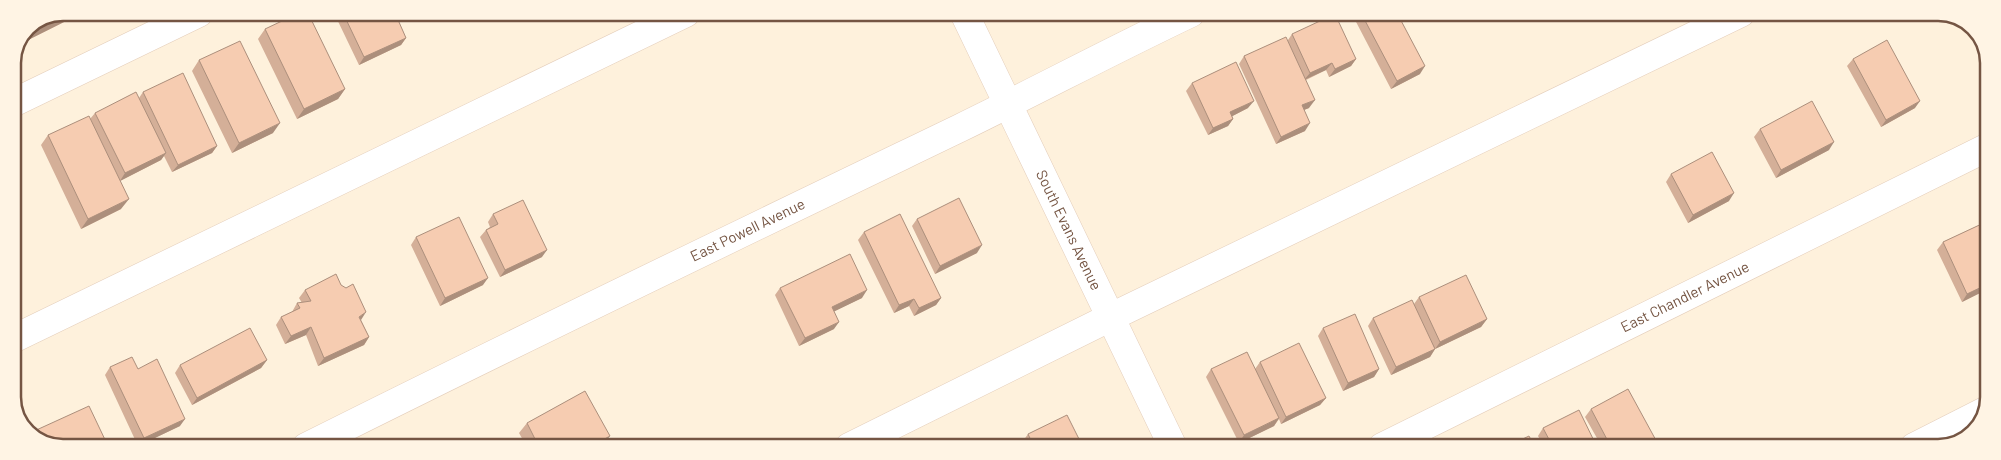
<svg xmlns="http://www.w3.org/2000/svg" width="2001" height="460" font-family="Barlow,sans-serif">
	<rect width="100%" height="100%" fill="#fef1dc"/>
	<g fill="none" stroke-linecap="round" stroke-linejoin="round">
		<g stroke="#e4cebb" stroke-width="29">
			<g id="minor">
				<path id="s1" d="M964,13l209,434"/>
				<path d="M13,103l186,-90"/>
				<path d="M13,339l673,-326"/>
				<path id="s2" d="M306,447c217,-109 436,-214 654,-319 78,-38 153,-78 231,-115"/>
				<path d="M849,447l262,-130 630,-304"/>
				<path id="s3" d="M1382,447l606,-300"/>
				<path d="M1914,447l71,-36"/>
			</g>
		</g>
		<use href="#minor" stroke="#fff" stroke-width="28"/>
	</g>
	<path fill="#d4af98" d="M334,13h61l11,25 -5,7 -42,20z
		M1358,13h39l23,61 -29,15 -37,-71z
		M70,14l-6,8 -40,20 -2,-3 6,-12z
		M265,29l80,60 -7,10 -41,20 -39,-80z
		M1292,34l64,25 -5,7 -22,11 -3,-7 -20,10 3,28 -5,2 1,21 -29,13 -37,-80 5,-8 44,-16z
		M1853,59l62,49 -34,19 -34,-61z
		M199,60l74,73 -41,20 -40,-82z
		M1192,83l56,25 -16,8 1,3 -5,7 -20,9 -22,-44z
		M143,92l74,54 -5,7 -40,19 -8,-16 -3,4 -41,21 1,28 -40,20 -40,-84 7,-10 42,-16 5,-6 44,-15z
		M1760,129l69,21 -53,28 -22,-41z
		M1671,174l58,27 -41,22 -22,-41z
		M493,214l49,43 -42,20 -20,-40 6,-7 4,-3 -2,-5z
		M917,219l60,34 -42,21 -23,-48z
		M1988,221v68l-26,13 -25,-52 6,-8z
		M864,232l77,66 -5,7 -22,11 -5,-10 -15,7 -36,-73z
		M416,237l67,48 -43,21 -29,-61z
		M341,285l20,35 8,17 -5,8 -46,21 -12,-31 -21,9 -9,-19 5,-8 11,-5 5,-9h5l-3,-5 6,-8z
		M780,288l82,10 -28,13v18l-35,17 -24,-51z
		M1419,297l68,22 -6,8 -46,22 -5,8 -39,18 -23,-49 5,-8 41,-14z
		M1323,328l56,41 -5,8 -31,14 -25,-55z
		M1988,333v27l-9,-17 5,-8z
		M267,360l-6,8 -69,37 -17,-32 5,-8z
		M1260,362l66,36 -6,7 -39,19 -2,-5 -5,7 -35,17 -33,-66 5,-8h44z
		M110,367l28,2 42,57 -42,20 -33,-71z
		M1591,409l67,35 -3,3h-53l-17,-30z
		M527,423l75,23 -1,1h-74l-8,-14z
		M1543,428l54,19h-53l-6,-11z
		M1028,434l55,13h-61l-1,-3z"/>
	<path fill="#ac8f7c" d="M70,14l-6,8 -40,20 5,-8z
		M406,38l-5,7 -42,20 5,-8z
		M1356,59l-5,7 -22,11 6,-8z
		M1332,63l-6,7 -22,10 6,-7z
		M1425,66l-5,8 -29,15 6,-8z
		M345,89l-7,10 -41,20 7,-10z
		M1315,100l-6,8 -13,5 6,-8z
		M1254,101l-6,7 -23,12 5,-8z
		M1920,101l-5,7 -34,19 5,-7z
		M1233,119l-5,7 -20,9 5,-7z
		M280,123l-7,10 -41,20 7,-10z
		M1310,123l-5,8 -29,13 5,-7z
		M1834,142l-5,8 -53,28 5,-8z
		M217,146l-5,7 -40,19 6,-7z
		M166,153l-5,7 -41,21 5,-8z
		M1734,193l-5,8 -41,22 5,-8z
		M129,199l-8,10 -40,20 7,-10z
		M982,245l-5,8 -42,21 5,-8z
		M547,250l-5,7 -42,20 5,-7z
		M488,278l-5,7 -43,21 5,-8z
		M1988,284v5l-26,13 5,-8z
		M867,290l-5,8 -35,17 5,-8z
		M941,298l-5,7 -22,11 5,-8z
		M914,299l-5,7 -15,7 5,-8z
		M366,312l-5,8 -2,-3z
		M1487,319l-6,8 -46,22 5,-7z
		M839,322l-5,7 -35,17 6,-8z
		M311,327l-5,8 -21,9 6,-8z
		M369,337l-5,8 -46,21 6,-8z
		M1435,349l-5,8 -39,18 5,-8z
		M267,360l-6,8 -69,37 5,-7z
		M1379,369l-5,8 -31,14 5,-8z
		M1326,398l-6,7 -39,19 5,-7z
		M1279,418l-5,8 -35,17 5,-8z
		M185,419l-5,7 -42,20 6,-8z
		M610,436l-8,10 -2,1 -1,-5z"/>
	<path fill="#f6ccb1" stroke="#ac8f7c" d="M63,12h6l1,2 -41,20 -2,-5 1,-2z
		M299,13h9l37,76 -41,20 -39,-80z
		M343,13h52l11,25 -42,19z
		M1361,13h36l28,53 -28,15z
		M1335,14l21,45 -21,10 -3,-6 -22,10 -18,-39z
		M1286,37l29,63 -13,5 8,18 -29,14 -37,-81z
		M1887,40l33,61 -34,19 -33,-61z
		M240,41l40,82 -41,20 -40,-83z
		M1236,62l18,39 -24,11 3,7 -20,9 -21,-45z
		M183,73l34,73 -39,19 -35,-73z
		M136,92l30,61 -41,20 -30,-60z
		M1812,101l22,41 -53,28 -21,-41z
		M89,116l40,83 -41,20 -40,-84z
		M1712,152l22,41 -41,22 -22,-41z
		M959,198l23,47 -42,21 -23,-47z
		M523,200l24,50 -42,20 -19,-40 12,-6 -5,-10z
		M900,214l41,84 -22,10 -5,-9 -15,6 -35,-73z
		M459,217l29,61 -43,20 -29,-61z
		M1988,221v63l-21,10 -24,-52z
		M850,254l17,36 -35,17 7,15 -34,16 -25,-50z
		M336,274l5,11 5,3 7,-4 13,28 -7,5 10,20 -45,21 -13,-31 -20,9 -10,-19 19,-9 -3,-5 14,-2 -6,-11z
		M1466,275l21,44 -47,23 -21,-45z
		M1412,300l23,49 -39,18 -23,-49z
		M1355,314l24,55 -31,14 -25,-55z
		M250,328l17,32 -70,38 -17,-33z
		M1988,333v9l-4,-7z
		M1299,343l27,55 -40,19 -26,-55z
		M1247,352l32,66 -35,17 -33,-66z
		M132,357l6,12 19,-10 28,60 -41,19 -34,-71z
		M1628,389l30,55 -7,3h-40l-20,-38z
		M585,391l25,45 -11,6 2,5h-62l-12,-24z
		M89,406l19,40h-55l-20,-11 -1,-3z
		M1579,410l18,37h-44l-10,-19z
		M1067,415l16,32h-49l-6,-13z
		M1529,436l6,11h-29z"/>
	<g text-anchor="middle" stroke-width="4.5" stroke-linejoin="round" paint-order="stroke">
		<g font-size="15" fill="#755543" stroke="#fff4e4">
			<text dy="5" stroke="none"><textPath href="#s2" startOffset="492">East Powell Avenue</textPath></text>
			<text dy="5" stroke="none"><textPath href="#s1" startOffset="241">South Evans Avenue</textPath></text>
			<text dy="5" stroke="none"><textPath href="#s3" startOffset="338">East Chandler Avenue</textPath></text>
		</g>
	</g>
	<path d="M0 0H2001V460H0ZM63 21H1938A42 42 0 0 1 1980 63V397A42 42 0 0 1 1938 439H63A42 42 0 0 1 21 397V63A42 42 0 0 1 63 21Z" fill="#fff4e4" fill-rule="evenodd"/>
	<path fill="none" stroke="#755543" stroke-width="2.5" d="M63 21H1938A42 42 0 0 1 1980 63V397A42 42 0 0 1 1938 439H63A42 42 0 0 1 21 397V63A42 42 0 0 1 63 21Z"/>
</svg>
